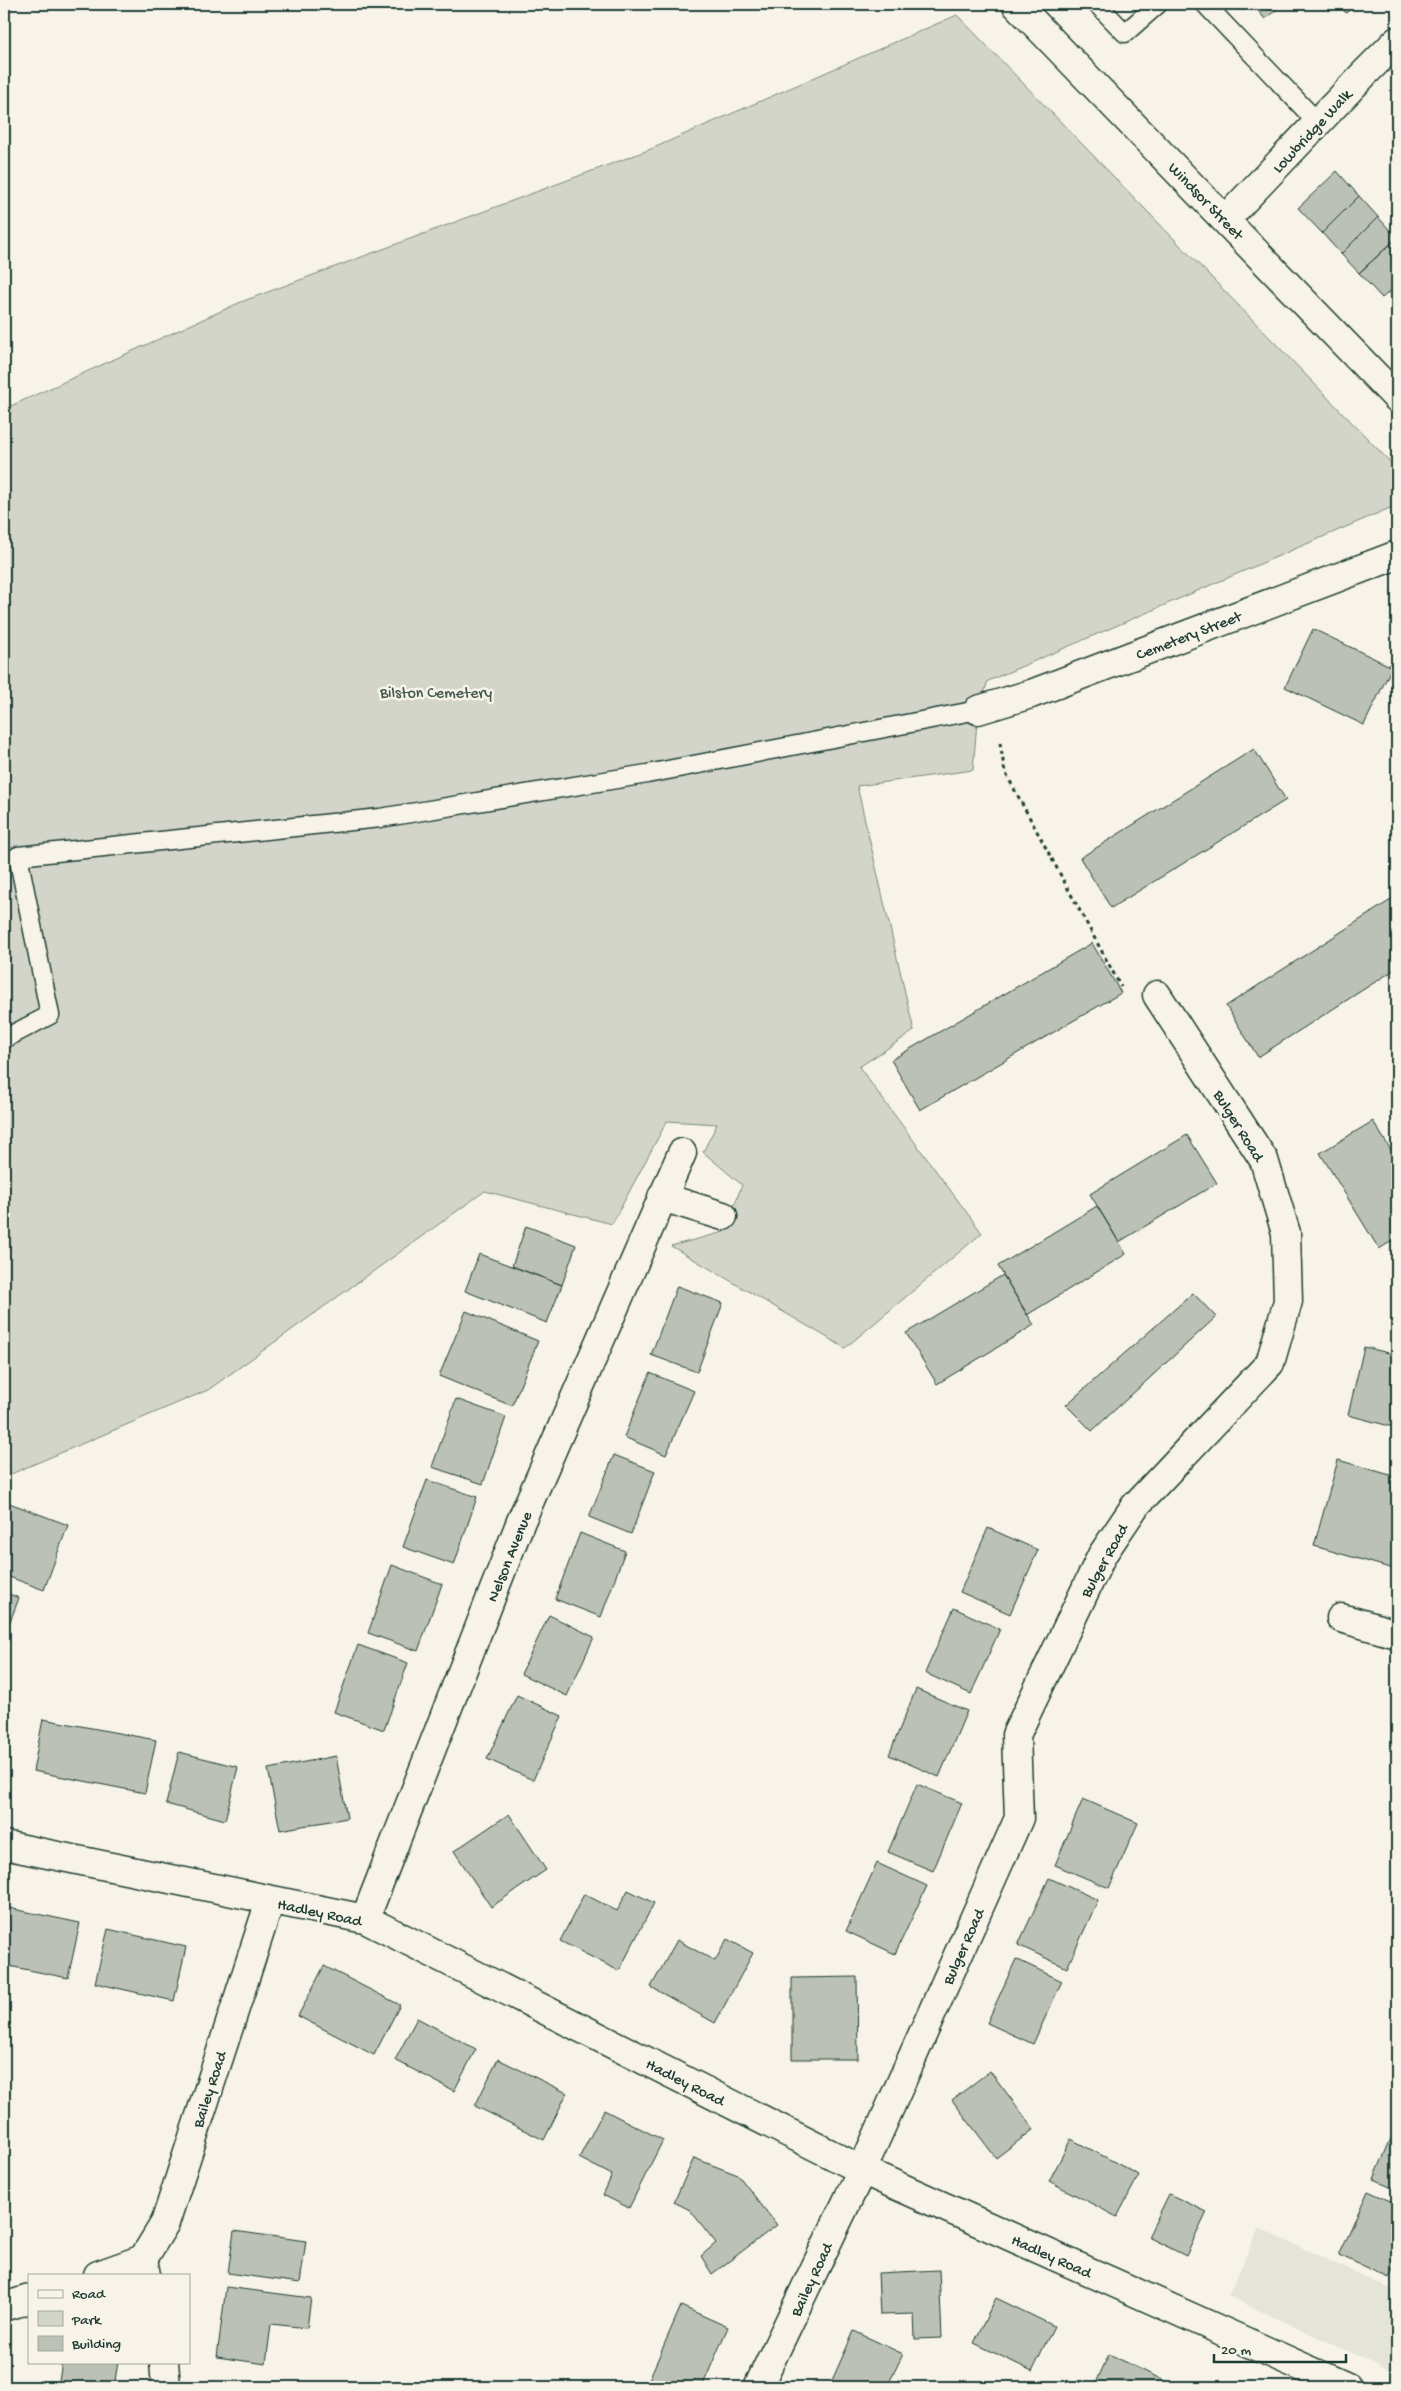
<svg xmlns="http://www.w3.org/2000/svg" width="1401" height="2391" font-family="'Gochi Hand',sans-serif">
	<rect width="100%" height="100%" fill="#f7f3e8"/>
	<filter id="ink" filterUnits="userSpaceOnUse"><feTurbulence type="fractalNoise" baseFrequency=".02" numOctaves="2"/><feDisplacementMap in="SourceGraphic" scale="10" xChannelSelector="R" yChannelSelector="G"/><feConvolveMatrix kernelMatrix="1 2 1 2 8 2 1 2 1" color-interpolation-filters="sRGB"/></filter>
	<g filter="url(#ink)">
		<path fill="#e5e4d9" d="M1259,2228l138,64v82l-169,-78z"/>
		<path fill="#d3d5ca" stroke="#79897f" d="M957,15l440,454v36l-409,176 -10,29 -5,60 -116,16 57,245 -55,36 123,166 -137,115 -174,-102 53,-14 18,-47 -39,-33 14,-28 -50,-3 -55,103 -127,-33 -277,199 -204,87v-1068l237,-107 410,-153z"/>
		<path fill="#bbc1b6" stroke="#1f3d34" d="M1252,4h31l-18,15z
			M1338,4h18l-10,9z
			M1337,171l22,25 -37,37 -24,-25z
			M1359,196l19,21 -37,37 -19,-21z
			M1378,217l19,21 -38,35 -18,-19z
			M1397,238v47l-15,13 -23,-25z
			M1313,629l79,38 -28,58 -79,-38z
			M1254,749l32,51 -175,108 -31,-50z
			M1397,896v72l-139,89 -32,-51z
			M1092,943l29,50 -201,117 -29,-50z
			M1373,1121l24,39v78l-18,11 -59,-96z
			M1187,1135l30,48 -98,59 -29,-48z
			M1097,1206l29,48 -99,61 -29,-49z
			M526,1226l50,19 -14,40 -50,-19z
			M479,1254l83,31 -15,38 -82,-32z
			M1003,1275l31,50 -97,59 -31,-51z
			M677,1286l46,17 -26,69 -46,-17z
			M1193,1293l23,24 -124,114 -26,-26z
			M466,1311l72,30 -26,65 -73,-30z
			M1364,1347l33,8v73l-49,-13z
			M650,1373l44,18 -28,64 -42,-18z
			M456,1399l50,18 -23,67 -51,-17z
			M614,1455l41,16 -24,63 -42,-17z
			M1338,1460l59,17v93l-83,-24z
			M427,1480l50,17 -23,68 -51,-18z
			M4,1501l64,24 -24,65 -40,-15z
			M988,1528l50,22 -28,64 -50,-22z
			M580,1533l45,18 -24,66 -46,-18z
			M392,1565l50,19 -24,67 -50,-18z
			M4,1592l15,6 -15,39z
			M954,1608l46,21 -29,65 -46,-21z
			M549,1615l45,22 -27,59 -46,-22z
			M358,1645l50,18 -24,67 -50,-18z
			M916,1689l51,22 -28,66 -50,-22z
			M517,1695l45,21 -29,64 -46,-21z
			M43,1719l113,21 -11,53 -112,-22z
			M179,1752l59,15 -13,53 -59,-16z
			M336,1756l11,62 -67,12 -12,-61z
			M917,1784l45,19 -29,68 -45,-19z
			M1083,1799l55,24 -29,65 -54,-23z
			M509,1814l37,56 -55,37 -37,-56z
			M877,1863l50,23 -32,68 -49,-23z
			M1049,1878l49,22 -31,68 -49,-23z
			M628,1890l26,13 -35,68 -59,-30 24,-47 33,17z
			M4,1907l76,16 -12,55 -64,-13z
			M108,1929l78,18 -12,54 -79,-18z
			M727,1939l26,14 -38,70 -64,-36 26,-47 38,21z
			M1016,1959l46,22 -29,63 -46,-21z
			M324,1966l76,39 -26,50 -76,-39z
			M857,1977l1,82h-66v-81z
			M417,2018l59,31 -22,42 -59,-31z
			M498,2059l69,34 -23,47 -69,-34z
			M990,2071l44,58 -38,29 -44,-58z
			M604,2110l59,30 -34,68 -26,-13 9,-20 -33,-17z
			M1397,2124v65l-23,-10z
			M1071,2139l68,36 -22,42 -68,-36z
			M694,2158l44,17 39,50 -65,49 -11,-18 15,-13 -26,-33 -16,-8z
			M1368,2191l29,13v56l-8,18 -50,-23z
			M1169,2194l38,18 -21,44 -38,-19z
			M234,2231l72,10 -6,42 -72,-10z
			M939,2270l3,68 -27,1 -1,-25 -34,1 -2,-42z
			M226,2287l85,11 -4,30 -36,-4 -5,40 -49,-7z
			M996,2298l58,28 -22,45 -58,-28z
			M681,2306l47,21 -26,60h-48l-7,-3z
			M854,2331l49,23 -16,33h-58z
			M1109,2354l58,28 -2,5h-71z
			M62,2362h56l-4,25h-56z"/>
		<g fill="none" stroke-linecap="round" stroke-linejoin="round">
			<g stroke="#1f3d34" stroke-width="21">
				<path id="lane" d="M1097,4l28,29 33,-29
					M1205,4l113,119
					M4,1039l46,-24 -32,-159 362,-38 267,-44 331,-64"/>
			</g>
			<g stroke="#1f3d34" stroke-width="31">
				<path id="street" d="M1016,4l381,394
					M1226,219l138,-145 33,-33
					M978,710l53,-16 366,-139
					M662,1197l61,19
					M1341,1618l56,16
					M4,1845l361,74 497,251 485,217
					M365,1919l156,-398 161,-368
					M98,2275l45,-16
					M146,2275l-3,-16 22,-36 105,-322
					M4,2307l25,-8
					M164,2362l2,25
					M758,2387l104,-217 157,-352 -3,-83 86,-180 33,-49 135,-143 18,-62 -2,-68 -22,-73 -107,-165"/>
			</g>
			<path stroke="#1f3d34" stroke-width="3" stroke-dasharray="4 4" stroke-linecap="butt" d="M1000,743l5,29 116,215"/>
			<use href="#lane" stroke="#f7f3e8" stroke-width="18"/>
			<use href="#street" stroke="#f7f3e8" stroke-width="28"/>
		</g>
	</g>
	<g text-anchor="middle" stroke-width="5" stroke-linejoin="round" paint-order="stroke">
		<g font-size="16" fill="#1f3d34" stroke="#f7f3e8">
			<text transform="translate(1311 130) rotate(-47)" y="6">Lowbridge Walk</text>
			<text transform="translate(1207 200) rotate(46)" y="6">Windsor Street</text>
			<text transform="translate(1188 634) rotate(-21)" y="6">Cemetery Street</text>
			<text transform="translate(1240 1125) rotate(58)" y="6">Bulger Road</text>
			<text transform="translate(508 1556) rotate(-68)" y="6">Nelson Avenue</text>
			<text transform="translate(1103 1560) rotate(-61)" y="6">Bulger Road</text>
			<text transform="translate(320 1911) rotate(12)" y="6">Hadley Road</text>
			<text transform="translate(962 1946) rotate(-66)" y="6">Bulger Road</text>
			<text transform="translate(686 2081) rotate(27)" y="6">Hadley Road</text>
			<text transform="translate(208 2089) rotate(-72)" y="6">Bailey Road</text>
			<text transform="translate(1052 2255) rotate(24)" y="6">Hadley Road</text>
			<text transform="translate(810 2279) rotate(-65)" y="6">Bailey Road</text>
		</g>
		<g font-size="16" fill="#435b52" stroke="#f7f3e8">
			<text x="436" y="697">Bilston Cemetery</text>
		</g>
	</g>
	<rect width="1401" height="2391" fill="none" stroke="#f7f3e8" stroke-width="20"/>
	<rect x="10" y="10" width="1381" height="2371" fill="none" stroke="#1f3d34" stroke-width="2" filter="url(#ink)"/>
	<rect x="28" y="2274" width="162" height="90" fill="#f7f3e8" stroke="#a1aaa0"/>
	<rect x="38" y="2290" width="25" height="8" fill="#f7f3e8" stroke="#a1aaa0"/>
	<text x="72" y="2298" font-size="15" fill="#1f3d34">Road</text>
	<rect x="38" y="2311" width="25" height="15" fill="#d3d5ca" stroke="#a1aaa0"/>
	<text x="72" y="2324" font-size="15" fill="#1f3d34">Park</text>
	<rect x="38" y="2336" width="25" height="15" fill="#bbc1b6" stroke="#a1aaa0"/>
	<text x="72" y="2348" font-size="15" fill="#1f3d34">Building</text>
	<path d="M1214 2354v8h132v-8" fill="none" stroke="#1f3d34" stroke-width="2.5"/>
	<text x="1221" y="2354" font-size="15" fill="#1f3d34" stroke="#f7f3e8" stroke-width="4" paint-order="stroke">20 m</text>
</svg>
